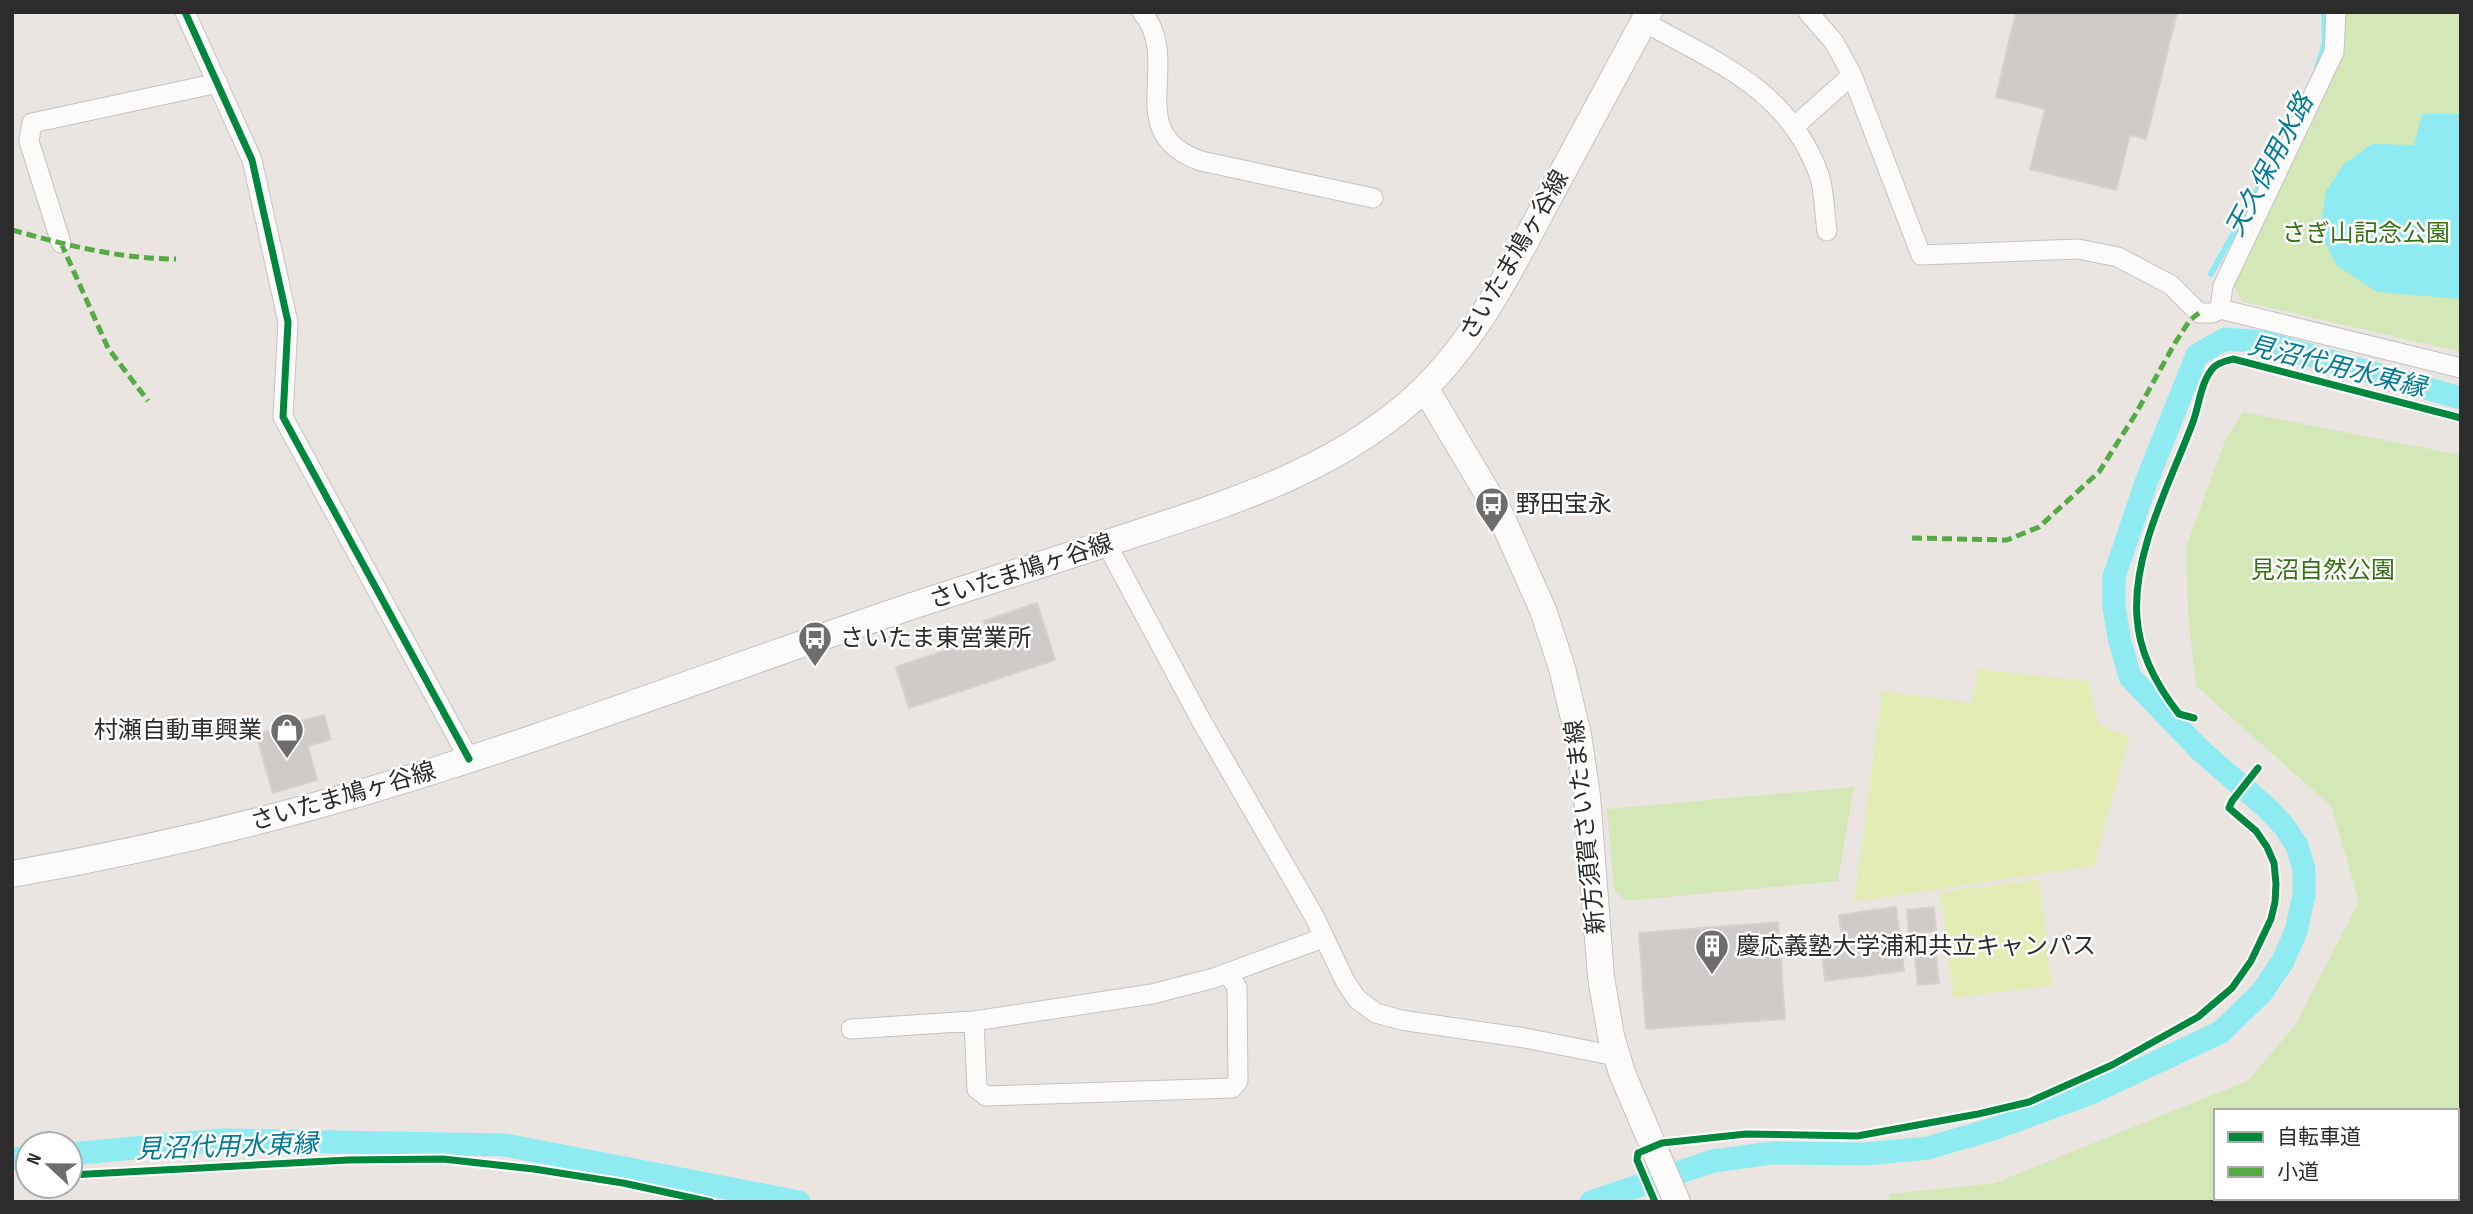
<svg xmlns="http://www.w3.org/2000/svg" width="2473" height="1214" font-family="'Sofia Sans Condensed','Noto Sans JP',sans-serif">
	<rect width="100%" height="100%" fill="#ebe5e1"/>
	<path fill="#d4e8b7" fill-rule="evenodd" d="M2341,12h120v340l-220,-51 -8,-17 85,-172 24,-66z
		M2243,412l218,43v747h-571l-1,-8 106,-11 252,-102 48,-55 64,-125 -28,-95 -135,-120 -8,-72 -2,-67 40,-109zM2216,1111h241v87h-241z
		M1854,787l-16,94 -212,20 -12,-11 -7,-81z"/>
	<path fill="#e2ecb4" d="M1977,669l111,12 11,43 30,13 -35,129 -240,36 28,-211 90,12z
		M2039,880l13,106 -99,12 -13,-106z"/>
	<path fill="#8eebf2" d="M2422,114h39v185l-84,-7 -41,-27 -16,-34 6,-40 19,-28 27,-19 42,1z"/>
	<g fill="none" stroke-linecap="round" stroke-linejoin="round">
		<path stroke="#8eebf2" stroke-width="6" d="M2317,68l8,-25 -1,-31
			M2211,274l53,-96"/>
		<path stroke="#8eebf2" stroke-width="23" d="M70,1154l151,-14 284,5 294,57
			M12,1159l16,-1
			M1591,1202l122,-41 59,-8 94,1 62,-6 65,-19 98,-36 130,-61 41,-40 21,-31 13,-30 8,-36v-26l-7,-23 -13,-20 -17,-18 -66,-57 -71,-74 -11,-39 -5,-32v-29l33,-97 50,-125 28,-16 38,3 198,56"/>
	</g>
	<path fill="#cfcbc8" stroke="#d5d1cd" stroke-width="2" d="M2016,12h161l-31,127 -16,-4 -14,55 -86,-21 15,-60 -49,-12z
		M1037,603l18,57 -146,48 -13,-41 93,-31 -5,-15z
		M324,715l7,24 -23,7 9,34 -44,13 -17,-59z
		M1896,907l8,64 -79,10 -4,-34 22,-3 -4,-29z
		M1934,907l2,24 -27,3 -2,-24z
		M1778,922l7,97 -139,10 -7,-96z
		M1934,936l5,47 -21,2 -5,-47z"/>
	<g fill="none" stroke-linecap="round" stroke-linejoin="round">
		<g stroke="#c4c3c3" stroke-width="21">
			<path id="street" d="M185,12l67,148 36,162 -5,95 186,342
				M1142,12c42,50 -22,121 59,149l172,37
				M1808,12l26,30 18,33 69,180 157,-6 40,8 53,28 28,28h13l8,-4
				M2336,12l-2,40 -111,234 -3,23 241,59
				M1644,22c72,40 143,67 174,150 7,18 6,40 9,59
				M1795,126l57,-51
				M61,243l-32,-102 3,-18 186,-40
				M1106,543l96,179 112,194 31,65 12,18 19,14 25,7 124,18 91,18
				M974,1021l3,68 9,7 246,-8 6,-7 -1,-94 -10,-14
				M851,1029l123,-8 178,-27 62,-16 109,-40"/>
		</g>
		<g stroke="#c4c3c3" stroke-width="28">
			<path id="secondary" d="M1425,388l76,128 42,94 19,58 16,67 9,61 14,181 10,59 11,37 55,129
				M12,874c119,-21 236,-48 352,-82 187,-55 369,-126 554,-188 74,-24 148,-47 223,-72 101,-33 205,-67 284,-144 53,-53 87,-121 122,-187 34,-63 68,-126 102,-189"/>
		</g>
		<use href="#street" stroke="#fcfbfa" stroke-width="19"/>
		<use href="#secondary" stroke="#fcfbfa" stroke-width="26"/>
		<path stroke="#54ab44" stroke-width="5" stroke-dasharray="10 5" stroke-linecap="butt" d="M12,230c54,15 108,29 164,29
			M61,243l47,105 40,53
			M1912,538l95,2 32,-13 60,-55 36,-57 40,-72 15,-23 9,-7"/>
		<g stroke="#fff" stroke-width="11">
			<path id="cycleway" d="M185,12l67,148 36,162 -5,95 186,342
				M2194,718l-15,-4c-22,-28 -40,-61 -42,-97 -5,-64 34,-136 56,-195 6,-16 8,-42 21,-55 5,-5 12,-6 19,-8l228,59
				M70,1175l278,-15 95,-1 91,10 89,14 88,19
				M1655,1202l-18,-42 1,-7 24,-10 84,-9 111,2 121,-22 51,-12 83,-37 86,-48 34,-29 19,-27 20,-42 4,-17 1,-18 -2,-21 -7,-16 -11,-16 -27,-23 3,-7 26,-33"/>
		</g>
		<use href="#cycleway" stroke="#00873e" stroke-width="7"/>
	</g>
	<defs>
		<g id="bus-pin" transform="scale(1.75)"><path d="M0 17L-7.5 6A9.5 9.5 0 1 1 7.5 6Z" fill="#6f6d6b" stroke="#fff"/><path d="M-5-6H5V4H4V6H2V4H-2V6H-4V4H-5ZM-3.5-4V0h7V-4ZM-3.5 1.2v1.5H-2V1.2ZM2 1.2v1.5H3.5V1.2Z" fill="#fff"/></g>
		<g id="shop-pin" transform="scale(1.75)"><path d="M0 17L-7.5 6A9.5 9.5 0 1 1 7.5 6Z" fill="#6f6d6b" stroke="#fff"/><path d="M-5-2.5h2.3a2.7 3.5 0 0 1 5.4 0H5L5.5 6h-11ZM-1.5-2.5h3a1.5 2.3 0 0 0-3 0Z" fill="#fff"/></g>
		<g id="building-pin" transform="scale(1.75)"><path d="M0 17L-7.5 6A9.5 9.5 0 1 1 7.5 6Z" fill="#6f6d6b" stroke="#fff"/><path d="M-4-6H4V6H1V3H-1V6H-4ZM-2.5-4.3h1.7v1.8h-1.7ZM.8-4.3h1.7v1.8H.8ZM-2.5-1h1.7V.8h-1.7ZM.8-1h1.7V.8H.8Z" fill="#fff"/></g>
	</defs>
	<g fill-rule="evenodd">
		<use href="#bus-pin" x="1492" y="504"/>
		<use href="#bus-pin" x="815" y="638"/>
		<use href="#shop-pin" x="287" y="730"/>
		<use href="#building-pin" x="1712" y="946"/>
	</g>
	<g text-anchor="middle" stroke-width="5" stroke-linejoin="round" paint-order="stroke">
		<g font-size="24" fill="#377113" stroke="#fff">
			<text x="2366" y="241">さぎ山記念公園</text>
			<text x="2323" y="578">見沼自然公園</text>
		</g>
		<g font-size="24" fill="#2c2c2c" stroke="#fff">
			<text transform="translate(1514 255) rotate(-60)" y="8">さいたま鳩ヶ谷線</text>
			<text transform="translate(1021 571) rotate(-18)" y="8">さいたま鳩ヶ谷線</text>
			<text transform="translate(343 796) rotate(-16)" y="8">さいたま鳩ヶ谷線</text>
			<text transform="translate(1585 827) rotate(-96)" y="8">新方須賀さいたま線</text>
		</g>
		<g font-size="24" fill="#2c2c2c" stroke="#fff" text-anchor="start">
			<text x="1516" y="512">野田宝永</text>
			<text x="840" y="646">さいたま東営業所</text>
			<text x="262" y="738" text-anchor="end">村瀬自動車興業</text>
			<text x="1736" y="954">慶応義塾大学浦和共立キャンパス</text>
		</g>
		<g font-size="26" font-style="italic" fill="#037b94" stroke="#fff">
			<text transform="translate(2269 165) rotate(-62)" y="9">天久保用水路</text>
			<text transform="translate(2337 366) rotate(14)" y="9">見沼代用水東縁</text>
			<text transform="translate(227 1146) rotate(-2)" y="9">見沼代用水東縁</text>
		</g>
	</g>
	<rect width="2473" height="1214" fill="none" stroke="#2c2c2c" stroke-width="28"/>
	<rect x="2214" y="1109" width="245" height="91" fill="#ffffff" stroke="#ababab" stroke-width="2"/>
	<rect x="2228" y="1132" width="35" height="10" fill="#00873e" stroke="#ababab" stroke-width="2"/>
	<text x="2277" y="1144" font-size="21" fill="#2c2c2c">自転車道</text>
	<rect x="2228" y="1167" width="35" height="10" fill="#54ab44" stroke="#ababab" stroke-width="2"/>
	<text x="2277" y="1179" font-size="21" fill="#2c2c2c">小道</text>
	<g transform="translate(49 1165) rotate(292)"><circle r="33" fill="#ffffff" stroke="#ababab" stroke-width="2"/>
	<path d="M0-5L12 26L0 18L-12 26Z" fill="#6f6d6b"/>
	<text y="-10" font-size="19" font-weight="bold" text-anchor="middle" fill="#2c2c2c">N</text>
	</g>
</svg>
